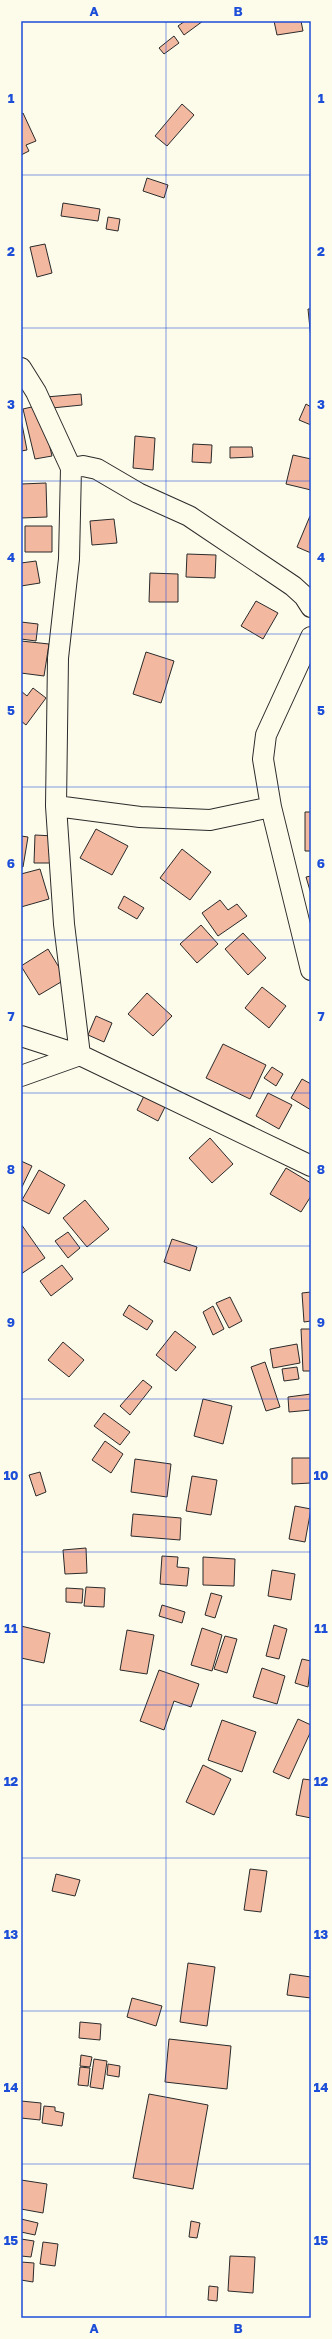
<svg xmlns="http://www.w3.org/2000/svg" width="332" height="2339" font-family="'Golos Text',sans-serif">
	<rect width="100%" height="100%" fill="#fdfbea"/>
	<path fill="#f2b8a0" stroke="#2b2b2b" d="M185,21h18l-19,14 -6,-9z
		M274,21h27l2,10 -26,4z
		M174,36l5,7 -15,11 -5,-6z
		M182,104l12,11 -27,31 -12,-10z
		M23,113l13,28 -10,4 3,6 -8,4v-41z
		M147,178l21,7 -4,13 -21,-7z
		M63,203l37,6 -2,12 -37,-5z
		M108,217l12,2 -2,12 -12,-2z
		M45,244l7,29 -15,4 -7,-30z
		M308,309h3v30z
		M81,394l1,11 -30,3 -6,-11z
		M306,404l5,3v18l-12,-5z
		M40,405l12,51 -17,3 -12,-50z
		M21,419l6,31 -6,1z
		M135,436l20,2 -2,32 -20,-2z
		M193,444l19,1 -1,18 -19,-1z
		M230,447h22l1,10 -23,1z
		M293,455l18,4v31l-25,-6z
		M46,483l1,34 -26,1v-34z
		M310,516l1,1v36l-14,-6z
		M114,519l3,24 -25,2 -2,-24z
		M25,526h27v26h-27z
		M187,554l29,1 -1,23 -29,-1z
		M36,561l4,22 -19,3v-23z
		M150,573l28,1v28h-29z
		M256,601l22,12 -15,26 -22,-13z
		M21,622l17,2 -2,17 -15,-2z
		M21,641l28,3 -5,32 -23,-3z
		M146,652l28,9 -13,42 -28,-9z
		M33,688l13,10 -20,27 -5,-4v-30l6,5z
		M305,812h6v39h-6z
		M96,829l32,17 -16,29 -32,-17z
		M35,835l19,1v27h-20z
		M21,836l7,1 -5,30 -2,-1z
		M182,849l29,23 -21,28 -30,-22z
		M40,869l9,30 -28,8v-33z
		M311,876v18l-5,-17z
		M124,896l20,12 -7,11 -19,-11z
		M220,900l8,10 9,-6 10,12 -29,20 -16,-23z
		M201,925l17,19 -21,19 -17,-19z
		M243,933l23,25 -18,17 -23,-26z
		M48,949l18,30 -27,16 -18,-29z
		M262,987l24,19 -17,22 -24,-20z
		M147,993l25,23 -19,20 -25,-22z
		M96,1016l16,7 -8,19 -16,-7z
		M223,1044l43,21 -16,34 -44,-21z
		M272,1067l11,7 -7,12 -12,-8z
		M302,1079l9,5v26l-20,-12z
		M268,1093l24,12 -13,24 -23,-13z
		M144,1096l21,11 -7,14 -21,-11z
		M210,1138l23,26 -21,19 -23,-25z
		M21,1161l11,5 -11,23z
		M286,1168l25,15v13l-10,16 -31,-18z
		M39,1170l26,15 -16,29 -27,-14z
		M85,1200l24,29 -22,18 -24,-29z
		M21,1224l24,34 -24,16z
		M68,1232l12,16 -12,10 -13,-17z
		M172,1239l25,8 -7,24 -26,-9z
		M62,1265l11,14 -22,17 -11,-15z
		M311,1292v29l-7,1 -2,-29z
		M230,1297l12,24 -13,7 -13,-25z
		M129,1305l24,16 -6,9 -24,-15z
		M213,1306l11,23 -11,6 -10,-23z
		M301,1329h10v42h-8z
		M175,1331l21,16 -20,24 -20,-16z
		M63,1342l21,18 -15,17 -21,-17z
		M297,1344l3,19 -27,5 -3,-19z
		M265,1362l15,45 -14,4 -15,-44z
		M297,1367l2,12 -15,2 -2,-12z
		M143,1380l9,7 -22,28 -10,-9z
		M311,1394v16l-22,2 -1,-15z
		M203,1399l29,7 -9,38 -29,-8z
		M104,1413l26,19 -10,13 -26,-19z
		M105,1441l18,13 -12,19 -19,-13z
		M292,1458h19v25l-19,1z
		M135,1459l36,5 -4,33 -36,-5z
		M40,1472l6,20 -10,4 -7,-21z
		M192,1476l25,4 -6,35 -25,-4z
		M295,1506l16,3 -6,33 -16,-3z
		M133,1514l48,4 -1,22 -49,-4z
		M86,1548l1,25 -22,1 -2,-24z
		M162,1556l16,1 -1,10 12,1 -2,18 -27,-2z
		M203,1557l32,2 -1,27 -31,-1z
		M272,1570l23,4 -4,26 -23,-4z
		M86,1587l19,1 -1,19 -20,-1z
		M66,1588l17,1 -1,14 -16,-1z
		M211,1593l11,3 -7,22 -10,-3z
		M162,1605l23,7 -3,11 -23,-7z
		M274,1625l13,4 -8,30 -13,-3z
		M21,1626l29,7 -6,30 -23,-5z
		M202,1628l20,7 -10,36 -21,-6z
		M127,1630l27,5 -7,39 -27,-4z
		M225,1636l12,3 -10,34 -13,-4z
		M302,1659l9,2 -3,26 -13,-4z
		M262,1668l23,8 -8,28 -24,-7z
		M159,1670l40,14 -8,23 -17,-6 -10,29 -24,-9z
		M298,1719l13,6v6l-22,48 -16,-7z
		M222,1720l34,12 -14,40 -34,-12z
		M203,1765l28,14 -17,36 -28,-13z
		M303,1779l8,1v38l-15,-3z
		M250,1869l17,2 -6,41 -17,-2z
		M56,1874l24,6 -5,16 -23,-5z
		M188,1963l27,4 -8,59 -27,-4z
		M290,1974l21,3v21l-24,-3z
		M132,1998l30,8 -6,20 -29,-9z
		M80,2022l21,2 -1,16 -21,-2z
		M169,2039l62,7 -4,43 -62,-7z
		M81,2055l11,2 -2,10 -10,-1z
		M94,2059l13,2 -4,28 -13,-2z
		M108,2064l12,2 -1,11 -12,-2z
		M80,2067l10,1 -2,18 -10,-1z
		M149,2094l59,11 -15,84 -60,-11z
		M21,2101l20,2 -1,17 -19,-2z
		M44,2106l11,1v4l9,2 -2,13 -20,-3z
		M21,2180l26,4 -4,29 -22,-4z
		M21,2219l17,4 -3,12 -14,-3z
		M191,2221l9,2 -3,15 -8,-1z
		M21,2239l13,2 -3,16 -10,-1z
		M43,2242l15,2 -3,22 -15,-2z
		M230,2256l25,1 -2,36 -25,-2z
		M21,2262l13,1 -1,19 -12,-2z
		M209,2286l9,1 -1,14 -9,-1z"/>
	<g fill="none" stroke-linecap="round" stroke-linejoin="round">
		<g stroke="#2b2b2b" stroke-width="22">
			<path id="street" d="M21,368l15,24 35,76 -2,91 -11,99 -2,148 8,118 16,131
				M71,468l12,-2 14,3 41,24 51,23 104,70 11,10 7,11
				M311,637l-45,98 -3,24 8,48 40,163
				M56,806l84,11 70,3 61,-13
				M21,1036l59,19 231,111
				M21,1076l59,-21"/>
		</g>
		<use href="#street" stroke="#fdfbea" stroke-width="20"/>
	</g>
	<path fill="none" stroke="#1d4ed8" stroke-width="1" stroke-opacity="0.55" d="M166,21v2297M21,175h290M21,328h290M21,481h290M21,634h290M21,787h290M21,940h290M21,1093h290M21,1246h290M21,1399h290M21,1552h290M21,1705h290M21,1858h290M21,2011h290M21,2164h290"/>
	<rect width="332" height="2339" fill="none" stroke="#fdfbea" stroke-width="44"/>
	<rect x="22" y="22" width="288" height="2295" fill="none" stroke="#1d4ed8" stroke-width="1.5"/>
	<g font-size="13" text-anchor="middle" font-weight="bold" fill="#1d4ed8">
		<text x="94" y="16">A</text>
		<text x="238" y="16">B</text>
		<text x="11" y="103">1</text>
		<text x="321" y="103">1</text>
		<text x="11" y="256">2</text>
		<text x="321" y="256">2</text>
		<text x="11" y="409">3</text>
		<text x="321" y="409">3</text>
		<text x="11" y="562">4</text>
		<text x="321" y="562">4</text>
		<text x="11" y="715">5</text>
		<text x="321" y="715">5</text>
		<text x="11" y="868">6</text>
		<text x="321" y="868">6</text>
		<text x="11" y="1021">7</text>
		<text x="321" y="1021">7</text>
		<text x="11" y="1174">8</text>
		<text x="321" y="1174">8</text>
		<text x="11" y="1327">9</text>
		<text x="321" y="1327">9</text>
		<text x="11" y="1480">10</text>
		<text x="321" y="1480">10</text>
		<text x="11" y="1633">11</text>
		<text x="321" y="1633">11</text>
		<text x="11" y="1786">12</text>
		<text x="321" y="1786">12</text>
		<text x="11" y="1939">13</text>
		<text x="321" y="1939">13</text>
		<text x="11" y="2092">14</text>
		<text x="321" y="2092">14</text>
		<text x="11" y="2245">15</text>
		<text x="321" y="2245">15</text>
		<text x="94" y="2333">A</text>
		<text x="238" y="2333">B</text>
	</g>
</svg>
